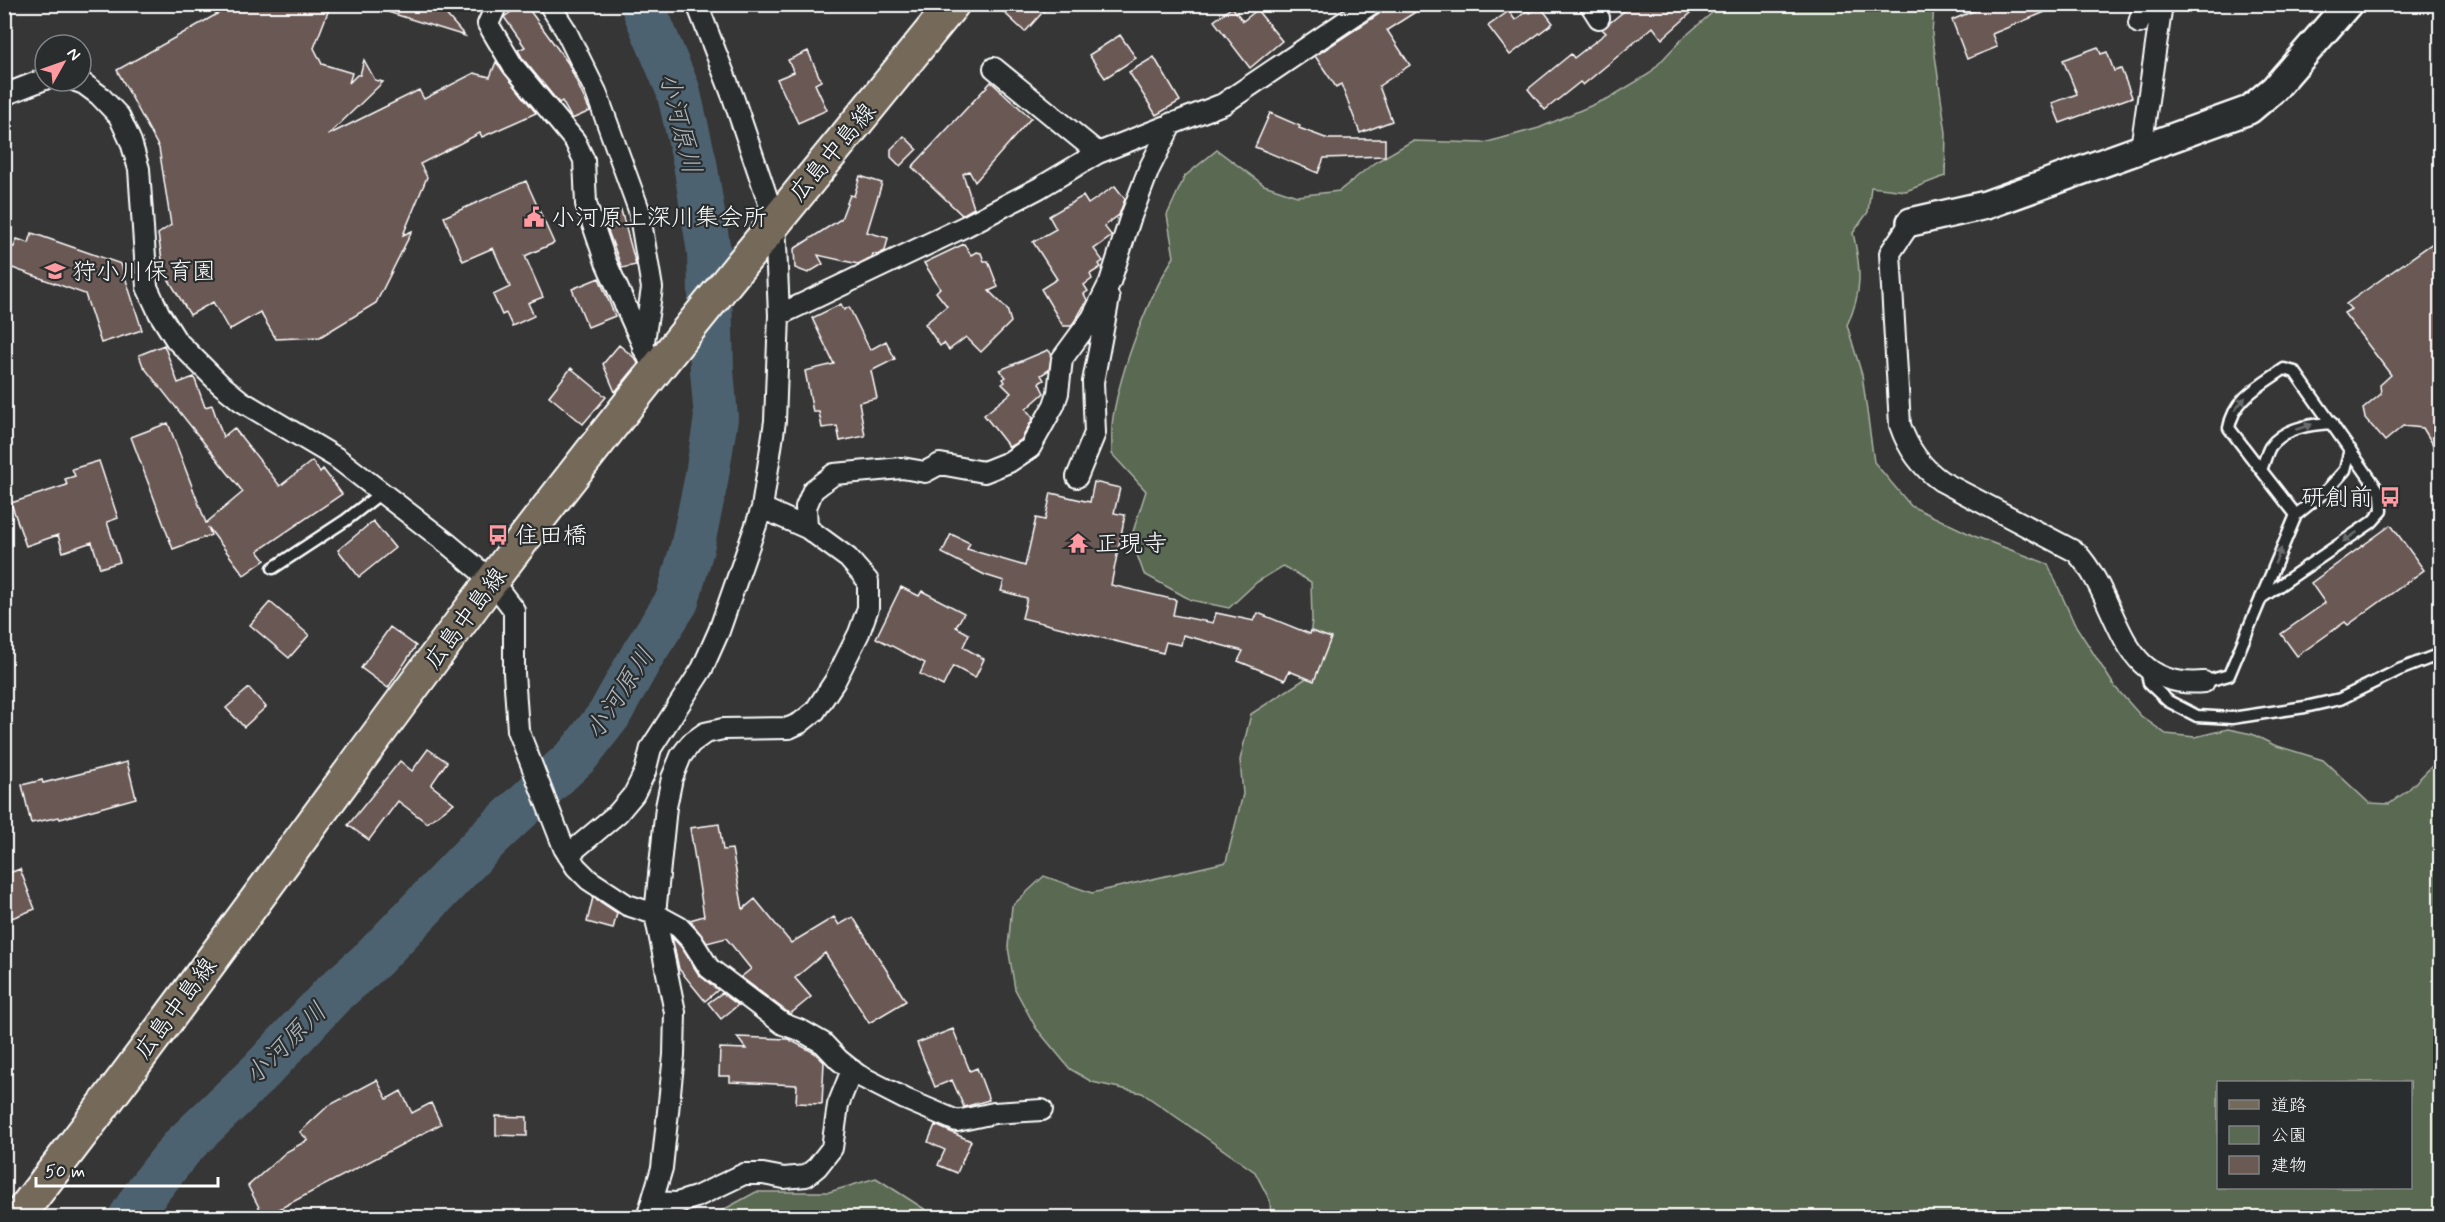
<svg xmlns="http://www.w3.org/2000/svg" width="2445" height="1222" font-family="Mynerve,'Klee One',sans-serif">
	<rect width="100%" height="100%" fill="#373636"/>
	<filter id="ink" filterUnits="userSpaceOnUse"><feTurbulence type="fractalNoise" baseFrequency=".0167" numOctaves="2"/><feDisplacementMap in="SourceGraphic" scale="12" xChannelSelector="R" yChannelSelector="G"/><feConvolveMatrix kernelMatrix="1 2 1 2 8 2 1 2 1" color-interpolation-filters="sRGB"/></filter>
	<g filter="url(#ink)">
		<path fill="#5a6951" stroke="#acb4a8" stroke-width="1.5" fill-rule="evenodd" d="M1721,5h213l-2,29 14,99 -1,43 -39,15 -35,-4 -3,25 -15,21c8,35 10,59 -6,92l15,50 12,87 37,44 63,30 74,28 26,59 41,64 26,29 25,18 29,3 33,-8 24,5 22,11 49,15 46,43 20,1 18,-13 33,-33v459h-1169l-1,-16 -15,-29 -113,-79 -50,-11 -22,-13 -34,-41 -21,-39 -7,-42 4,-41 32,-30 48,17 134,-31 17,-68 -3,-34 11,-46 54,-35 7,-59 -1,-38 -28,-16 -26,16 -28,26 -38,-8 -47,-26 -13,-36 15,-47 -34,-37c0,-12 -1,-25 1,-37 8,-48 35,-120 61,-160l-7,-42 18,-39 32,-26 47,35 33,11 42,-5 35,-28 38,-22 72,2 55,-15 70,-30 40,-24 33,-35zM2218,1082h192v106h-192z
			M876,1178l61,39h-227l46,-25h73z"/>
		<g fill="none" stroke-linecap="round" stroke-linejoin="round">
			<path stroke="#4d6270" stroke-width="44" d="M130,1218l18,-28 35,-44 79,-76 70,-75 42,-37 115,-120 89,-83 31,-40 34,-61 34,-53 15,-53 14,-67 10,-63 -4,-47 -3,-119 -14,-89 -17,-73 -36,-86"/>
		</g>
		<path fill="#6b5954" stroke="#fff" stroke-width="1.5" d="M235,4h96l-17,44 8,16 30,9 -3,10 8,-8h3l4,-15 11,20 8,2 -55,53 91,-45 5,9 50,-26 16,4 6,-15 40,51 -54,24 -2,-4 -60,31 7,13 -24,58 9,-4 -36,72 -56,34 -44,2 -16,-27 -31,18 -16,-28 -23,13 -26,-43 -6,-38 13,-9 -12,-77 -42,-78z
			M378,4h59l28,32 -87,-27z
			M522,4h3l43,59 22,48 -18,8 -10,-18 -3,2 -36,-44 -5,-9 7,-3 -21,-30z
			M995,4h55l-25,28z
			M1394,4h34l-41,26 23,35 -31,21 13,35 -32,12 -19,-49 -5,3 -21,-31z
			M1633,4h68l-39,35 -9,-12 -70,58 -3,-3 -35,28 -17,-21 43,-35 3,4 32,-25 -4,-4z
			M1990,4h71l1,1 -70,29 5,13 -30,12 -15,-39z
			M1540,6l13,17 -43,32 -22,-29 21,-15 6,9 13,-10 2,3z
			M1232,7l11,14 14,-11 25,31 -32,27 -36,-47z
			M1120,35l16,23 -31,20 -16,-23z
			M2098,47l3,7 6,-2 7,19 7,-2 11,28 -72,26 -8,-20 25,-9 -14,-34z
			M808,51l13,30 -6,3 12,26 -29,13 -21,-44 17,-7 -6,-12z
			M1154,57l26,44 -24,14 -27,-43z
			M991,82l40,36 -56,64 -6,-11 -6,3 11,34 -12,7 -50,-48z
			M1270,113l30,13 -1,2 29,11h57v17l-61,2 -6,15 -63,-26z
			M904,136l13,13 -17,17 -9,-9v-8z
			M860,176l22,7 -15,49 21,6 -3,13 -8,4 -4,-1 -1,3 -14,7 -40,-9 5,9 -15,9 -13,-5 -1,-19 47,-30 9,-24 4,1z
			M526,181l28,62 -29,13 18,41 -15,6 6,13 -22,10 -6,-13 -4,2 -9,-20 17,-8 -17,-39 -30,13 -19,-44z
			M1115,186l10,13 -6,16 -15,11 8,10 -18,13 9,12 -4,3 2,3 -11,7 2,5 -8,6 4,6 -4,3 3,6 -9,16 -7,10h-8l-22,-37 16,-10 -24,-37 23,-13 -7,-13 34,-20 5,8z
			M621,210l15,55 -14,3 -20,-53z
			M32,233l89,31 21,66 -41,13 -16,-49 -81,-29v-18h10l3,-8 12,4z
			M2440,238v218l-17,-28 -20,-2 -18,15 -20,-23 -2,-9 18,-15 -1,-9 11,-10 -47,-62 7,-4 -5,-5z
			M964,244l7,11 5,-3 5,1 3,8h4l10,26 -9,4 18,18 4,13 -30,30 -15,-15 -17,13 -5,-7 -4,3 -15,-22 22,-18 -11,-14 4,-4 -16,-25z
			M599,278l16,38 -27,11 -16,-38z
			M841,304l3,6 5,-3 21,43 16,-9 9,18 -24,12 6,27 -18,4 6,34 -25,5 -3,-15 -15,2 -3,-16h-6l-8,-41 29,-7 -22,-46z
			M164,345l14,38 16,-6 11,30 7,-2 11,32 11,-9 46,58 32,-25 8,11 3,-3 19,25 -84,57 7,9 -21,15 -36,-48 3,8 -38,14 -42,-112 37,-14 38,100 37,-31 -100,-126 -4,-11z
			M619,345l17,14 2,5 -23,28 -12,-28z
			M1048,350l4,4 -3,16 -8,5 3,5 -5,3 5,10 -18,16 7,9 -12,22 -12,7 -25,-32 27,-22 -9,-9 3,-2 -2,-3 3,-2 -6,-7z
			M571,368l35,29 -23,27 -34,-28z
			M99,461l19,57 -11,4 13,40 -20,6 -8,-26 -29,10 -5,-17 -32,11 -15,-43 56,-18 -2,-6 10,-3 -3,-7z
			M1094,482l26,6 -6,25 11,2 -14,70 65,15 -3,15 40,8 3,-10 38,8 4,-8 52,21 1,-3 20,7 -17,43 -25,-10 -4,9 -47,-19 5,-10 -60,-16 -2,10 -15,-3 -3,11 -141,-35 5,-20 -26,-7 3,-10 -19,-6 -43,-22 9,-19 19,9 -3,6 58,17 11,-48 9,2 6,-27 39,9z
			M373,521l22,27 -36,29 -21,-27z
			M2391,525l33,45 -76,55 -3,-3 -48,34 -16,-22 44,-31 -14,-20z
			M901,587l18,9 3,-5 42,22 -8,14 13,7 -6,13 21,12 -9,19 -22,-12 -10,20 -23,-12 5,-11 -49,-25z
			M270,602l39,33 -20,23 -39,-33z
			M390,627l26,19 -28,42 -27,-20z
			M249,688l17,19 -22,20 -18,-19z
			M428,749l19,13 -16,23 23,18 -27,20 -29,-22 -29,39 -21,-15 52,-64 12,10z
			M127,762l9,36 -76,21 -1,-2 -28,6 -9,-38 20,-5 1,3z
			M719,824l4,26 9,-1 11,60 12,-10 36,44 43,-26 5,8 14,-8 53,84 -37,22 -44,-70 -30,25 16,19 -21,17 -49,-37 10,-8 -25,-31 -19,5 -17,-23 14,-4 -14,-88z
			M20,869l15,40 -31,12v-46z
			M593,897l24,16 -4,16 -26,-7z
			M672,937l10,11 17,27 19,15 -13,11 -26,-32z
			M722,993l16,12 -17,14 -13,-16z
			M953,1029l17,42 7,-3 12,32 -25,7 -12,-27 -17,7 -18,-44z
			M737,1037l51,2 27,14 9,9 -2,42 -26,-1 1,-18 -67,-3v-6h-11l1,-28 26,1z
			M377,1080l10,19 14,-8 11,22 19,-10 10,21 -177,93 -16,-31 38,-34 22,-12 -8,-8 28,-26z
			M496,1116l31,1v19l-31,-1z
			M935,1125l36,16 -14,32 -19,-8 7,-15 -17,-8z"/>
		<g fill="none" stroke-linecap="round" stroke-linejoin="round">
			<g stroke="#fff" stroke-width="15">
				<path id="lane" d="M2261,470l-32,-42c5,-30 31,-42 55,-59l11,3 86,122 1,17 -10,11 -111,76
					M2296,515l-35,-45c3,-7 5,-16 9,-23 13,-19 41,-23 62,-24
					M273,568l73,-48 36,-28
					M2146,669l3,14 19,18 29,15 35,2 73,-11 35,-8 59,-29 41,-16
					M2204,682l25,-7 67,-160 32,-26 17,-19 5,-21"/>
			</g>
			<g stroke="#fff" stroke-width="24">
				<path id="street" d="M497,4l-9,20 25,42 62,75 9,19 2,44 19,56 49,110
					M549,4l16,25 31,63 43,118 13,78 -9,60
					M697,4l36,93 42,124 4,94 187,-89 73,-38 59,-35 125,-49 148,-100
					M1590,4l9,14
					M2139,23l5,-19
					M994,68l104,85
					M76,81l8,3 15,11 20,21 12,26 8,27 8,118 12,26 17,27 44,44 21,17 96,57 110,85 45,38 22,29v63l4,57 46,118 12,19 13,13 38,25 28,9 24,13 13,14 17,27 74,56 19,7 21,12 16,17 19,15 47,24 52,22 37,-8 48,-3
					M4,95l41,-16
					M2141,148l21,-144
					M1911,222l-21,31 10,172c8,24 21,42 41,56l135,71c47,50 39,138 128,130
					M1077,477l18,-44 -2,-51 16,-84
					M762,508l45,20
					M568,855l50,-42 16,-19 11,-22 6,-24 51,-79 17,-38 43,-123 13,-87 4,-106
					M653,1202l24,1 19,-6 48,-23h19l21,4 22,-2 11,-9 15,-19 6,-43 14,-35
					M647,1218l15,-50 12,-113 1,-43 -20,-98 11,-107 6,-29 9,-22 10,-13 14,-10 18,-4 66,-1 11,-5 15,-12 20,-30 24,-48 9,-25v-27l-20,-23 -41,-30 -1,-21 7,-17 21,-16 68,-6 23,4 15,-8 44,8 25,-10 21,-14 24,-43 4,-12 4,-34 30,-41 18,-36 20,-63 19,-50 23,-46"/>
			</g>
			<g stroke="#fff" stroke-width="32">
				<path id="secondary" d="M1911,222l75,-17 263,-95 25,-21 74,-85"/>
			</g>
			<g stroke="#fff" stroke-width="36">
				<path id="primary" d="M17,1218c163,-209 315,-425 474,-636 148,-197 307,-386 462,-578"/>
			</g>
			<use href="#lane" stroke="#2a2d2e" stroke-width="10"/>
			<use href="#street" stroke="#2a2d2e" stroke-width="20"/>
			<use href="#secondary" stroke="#2a2d2e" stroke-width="27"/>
			<use href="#primary" stroke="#746a5a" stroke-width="32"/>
		</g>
		<defs><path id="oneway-solid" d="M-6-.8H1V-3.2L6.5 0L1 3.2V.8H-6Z" transform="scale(1.5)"/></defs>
		<g fill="#6a6c6d">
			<use href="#oneway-solid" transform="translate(2240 404) rotate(-51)"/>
			<use href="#oneway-solid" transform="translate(2304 427) rotate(-19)"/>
			<use href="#oneway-solid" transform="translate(2350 537) rotate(146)"/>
			<use href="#oneway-solid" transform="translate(2278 556) rotate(-67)"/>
		</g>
	</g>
	<defs>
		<g id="civic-bare" transform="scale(1.62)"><path d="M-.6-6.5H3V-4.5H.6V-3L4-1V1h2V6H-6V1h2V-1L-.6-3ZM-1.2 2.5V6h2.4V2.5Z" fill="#ff9aa2" stroke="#2a2d2e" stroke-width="2.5" paint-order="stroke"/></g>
		<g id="school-bare" transform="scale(1.62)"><path d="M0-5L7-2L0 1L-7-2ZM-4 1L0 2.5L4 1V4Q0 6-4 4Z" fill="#ff9aa2" stroke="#2a2d2e" stroke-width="2.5" paint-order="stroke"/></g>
		<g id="bus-bare" transform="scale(1.62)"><path d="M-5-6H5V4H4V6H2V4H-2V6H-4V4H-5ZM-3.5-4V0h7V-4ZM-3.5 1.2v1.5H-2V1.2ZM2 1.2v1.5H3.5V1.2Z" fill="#ff9aa2" stroke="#2a2d2e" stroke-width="2.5" paint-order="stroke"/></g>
		<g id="temple-bare" transform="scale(1.62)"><path d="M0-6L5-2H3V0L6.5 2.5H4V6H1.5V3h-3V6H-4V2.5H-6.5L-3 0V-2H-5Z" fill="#ff9aa2" stroke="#2a2d2e" stroke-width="2.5" paint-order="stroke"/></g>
	</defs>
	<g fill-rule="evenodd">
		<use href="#civic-bare" x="534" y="217"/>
		<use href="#school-bare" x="55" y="271"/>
		<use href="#bus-bare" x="2390" y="497"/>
		<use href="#bus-bare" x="498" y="535"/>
		<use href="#temple-bare" x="1078" y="543"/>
	</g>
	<g text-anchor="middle" stroke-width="4.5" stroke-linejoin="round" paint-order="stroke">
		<g font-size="24" fill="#fff" stroke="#2a2d2e">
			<text transform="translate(832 152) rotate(-50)" y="8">広島中島線</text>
			<text transform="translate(465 618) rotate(-53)" y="8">広島中島線</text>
			<text transform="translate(175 1008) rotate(-53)" y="8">広島中島線</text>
		</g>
		<g font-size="24" fill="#fff" stroke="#2a2d2e" text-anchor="start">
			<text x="551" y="225">小河原上深川集会所</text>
			<text x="72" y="279">狩小川保育園</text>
			<text x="2373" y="505" text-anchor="end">研創前</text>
			<text x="515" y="543">住田橋</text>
			<text x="1095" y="551">正現寺</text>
		</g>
		<g font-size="26" font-style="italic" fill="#afb8bf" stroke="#2a2d2e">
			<text transform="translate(681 123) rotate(76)" y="9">小河原川</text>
			<text transform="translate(619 693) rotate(-57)" y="9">小河原川</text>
			<text transform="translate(285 1043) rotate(-45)" y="9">小河原川</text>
		</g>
	</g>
	<rect width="2445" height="1222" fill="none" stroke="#2a2d2e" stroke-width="24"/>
	<rect x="12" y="12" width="2421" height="1198" fill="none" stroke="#fff" stroke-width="2" filter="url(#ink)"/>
	<rect x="2217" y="1081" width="195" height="108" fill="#2a2d2e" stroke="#7f8182" stroke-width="1.5"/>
	<rect x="2229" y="1100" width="30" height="9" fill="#746a5a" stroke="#7f8182" stroke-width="1.5"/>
	<text x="2271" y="1111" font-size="18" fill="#ffffff">道路</text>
	<rect x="2229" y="1126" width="30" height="18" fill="#5a6951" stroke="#7f8182" stroke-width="1.5"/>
	<text x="2271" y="1141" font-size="18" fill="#ffffff">公園</text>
	<rect x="2229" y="1156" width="30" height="18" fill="#6b5954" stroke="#7f8182" stroke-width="1.5"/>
	<text x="2271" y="1171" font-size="18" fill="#ffffff">建物</text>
	<g transform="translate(63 63) rotate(50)"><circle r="28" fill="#2a2d2e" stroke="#7f8182" stroke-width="1.5"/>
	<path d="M0-4.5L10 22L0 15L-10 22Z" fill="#ff9aa2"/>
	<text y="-9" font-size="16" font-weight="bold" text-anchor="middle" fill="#ffffff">N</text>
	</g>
	<path d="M36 1177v9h182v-9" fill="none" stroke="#ffffff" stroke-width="3"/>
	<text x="45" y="1177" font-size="18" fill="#ffffff" stroke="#2a2d2e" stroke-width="4.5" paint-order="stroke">50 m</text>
</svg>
